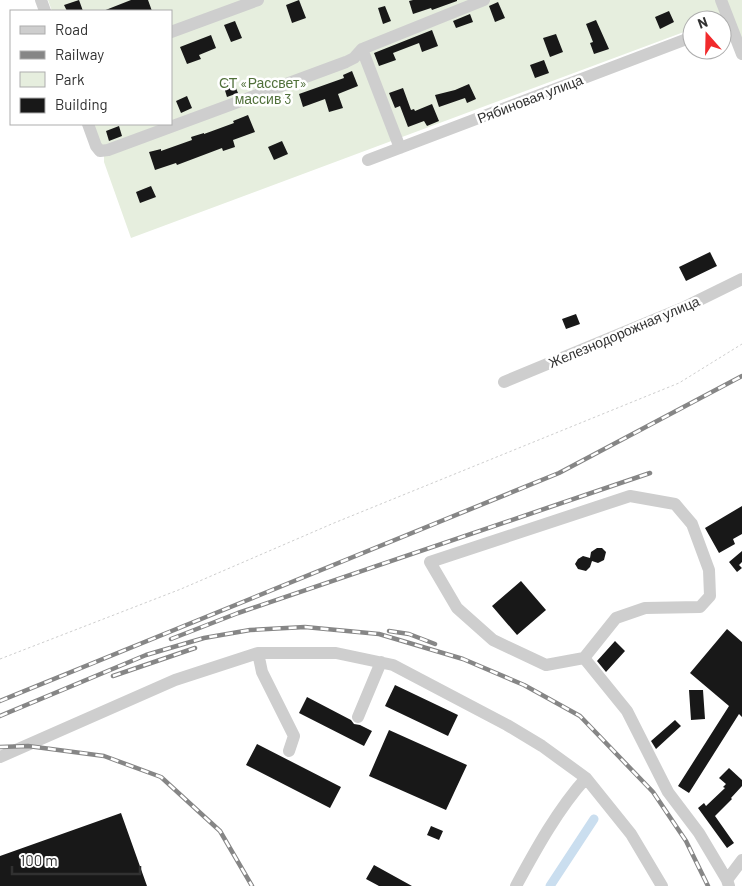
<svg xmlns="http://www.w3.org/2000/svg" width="742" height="886" font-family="Barlow,sans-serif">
	<rect width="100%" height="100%" fill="#fff"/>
	<path fill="#e6eede" d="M48,0h694v42l-11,-27 -14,5h-25v9l-561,209 -27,-76v-9l-11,-29h78v-113h-119z"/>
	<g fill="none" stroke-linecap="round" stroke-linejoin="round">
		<path stroke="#cadeef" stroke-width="9" d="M550,886l44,-67"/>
	</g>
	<path fill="#181818" d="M79,0l4,11h-16l-3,-6z
		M131,0h17l4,11h-49z
		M299,0l7,18 -14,5 -6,-18z
		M413,0h44v1l-25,9 -1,-2 -18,6 -4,-13z
		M498,2l7,16 -10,4 -6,-16z
		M385,6l6,15 -8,3 -5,-16z
		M669,11l5,11 -14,7 -5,-12z
		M470,14l3,8 -17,6 -3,-7z
		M596,20l13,29 -15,5 -4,-11 3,-1 -7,-18z
		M235,21l7,17 -11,4 -7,-17z
		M432,30l6,16 -16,6 -3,-9 -26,10 3,7 -17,6 -5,-13z
		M556,34l7,18 -13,5 -7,-19z
		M211,35l5,13 -17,7 2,4 -14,5 -7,-17z
		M544,60l5,13 -14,5 -5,-13z
		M352,71l6,15 -20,8 5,14 -14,4 -4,-13 -22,8 -4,-13 45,-16 -1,-3z
		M233,81l5,12 -11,4 -4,-13z
		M469,84l7,15 -9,4 -2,-5 -26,9 -4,-12 20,-5z
		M403,88l8,22 3,-1 1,2 17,-7 7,17 -12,5 -3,-5 -16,6 -8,-21 -5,2 -6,-15z
		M187,96l5,12 -11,5 -5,-12z
		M248,115l7,17 -22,8 2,7 -12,4 -1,-3 -45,17 -1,-2 -21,7 -6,-18 12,-3v2l31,-11 -1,-3 13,-4v1l30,-11 -1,-2z
		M119,126l3,10 -13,5 -3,-10z
		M282,141l6,13 -14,6 -6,-13z
		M151,186l5,11 -16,6 -4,-11z
		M710,252l7,14 -31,15 -7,-14z
		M576,314l4,10 -14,5 -4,-10z
		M742,506v28l-9,5 2,5 -16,9 -14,-25z
		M597,548h5l4,4 -2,8 -6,3 -6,-2 -2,6 -4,4 -8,-2 -3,-5 3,-5 5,-3 7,2 1,-6z
		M742,551v11l-3,3 3,3 -5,4 -8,-10z
		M521,581l25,29 -29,25 -25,-29z
		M727,629l15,13v75l-3,-3 -50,79 -11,-7 51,-80 -39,-33z
		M615,641l10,10 -19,21 -9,-11z
		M395,685l63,30 -10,21 -63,-30z
		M689,690h14l2,29 -14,1z
		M307,697l44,23 3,4 6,1 12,6 -8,15 -65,-33z
		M675,720l6,6 -25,23 -5,-8z
		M389,730l78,35 -21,45 -77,-34z
		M257,744l84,43 -11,21 -84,-43z
		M729,768l13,12v6l-11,12 1,1 -17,17 19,27 -7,5 -29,-40 6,-5 2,3 19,-18 -2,-1 3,-3 -7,-6z
		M121,813l26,73h-147v-30z
		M431,826l12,5 -4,9 -12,-5z
		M374,865l38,21h-33l-13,-7z"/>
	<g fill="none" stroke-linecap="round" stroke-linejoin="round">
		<path stroke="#cecece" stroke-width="1" stroke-dasharray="2.5 2.5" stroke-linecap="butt" d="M0,659l181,-70 153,-66 345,-140 63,-39"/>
		<path stroke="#cecece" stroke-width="12" d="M41,0l4,11
			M721,0l21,54
			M171,32l87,-32
			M88,124l8,22 4,5 8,-1 238,-88 8,-4 8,-9
			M400,148l-38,-99 122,-49
			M368,160l324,-123
			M504,382l181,-75 57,-28
			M258,653l4,19 32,64 -5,15
			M584,658l-38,7 -53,-25 -36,-32 -27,-46 200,-66 45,8 17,20 17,46 1,26 -10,11 -55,1 -29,10 -32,40 43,53 41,81 31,41 28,47 2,6
			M358,717l23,-55
			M0,757l175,-77 83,-27h78l57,12 114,60 35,21 44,32 45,56 31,52
			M727,880l15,-20
			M516,886c20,-37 42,-77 70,-108"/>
		<g stroke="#868686" stroke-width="4.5">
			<path id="rail" d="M389,631l20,3 26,10
				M171,639l67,-26 412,-140
				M113,676l82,-28
				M0,701l559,-228 183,-97
				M0,716l146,-61 58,-17 46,-8 55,-3 74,7 84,25 61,26 56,31 73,76 33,49 22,45
				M0,747l28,-1 76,10 57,21 59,54 32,55"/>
		</g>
		<use href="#rail" stroke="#fff" stroke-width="2.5" stroke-dasharray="8" stroke-linecap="butt"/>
	</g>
	<g text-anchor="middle" stroke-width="5" stroke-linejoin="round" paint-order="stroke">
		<g font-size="14" fill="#50703a" stroke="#fff">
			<text x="263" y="88">СТ «Рассвет»<tspan x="263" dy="16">массив 3</tspan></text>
		</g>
		<g font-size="14" fill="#313131" stroke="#fff">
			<text transform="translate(530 99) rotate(-21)" y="5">Рябиновая улица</text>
			<text transform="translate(624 332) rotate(-23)" y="5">Железнодорожная улица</text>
		</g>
	</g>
	<rect x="10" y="10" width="162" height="115" fill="#ffffff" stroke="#adadad"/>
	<rect x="20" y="26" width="25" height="8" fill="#cecece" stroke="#adadad"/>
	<text x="55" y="35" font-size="15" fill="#313131">Road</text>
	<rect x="20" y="51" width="25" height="8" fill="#868686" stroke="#adadad"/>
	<text x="55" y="60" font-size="15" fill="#313131">Railway</text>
	<rect x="20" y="72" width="25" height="15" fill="#e6eede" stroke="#adadad"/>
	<text x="55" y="85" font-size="15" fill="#313131">Park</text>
	<rect x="20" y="98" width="25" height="15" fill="#181818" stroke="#adadad"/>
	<text x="55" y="110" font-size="15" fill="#313131">Building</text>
	<g transform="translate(707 35) rotate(340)"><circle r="24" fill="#ffffff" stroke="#adadad"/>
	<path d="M0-4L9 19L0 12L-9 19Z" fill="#f12a2c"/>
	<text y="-8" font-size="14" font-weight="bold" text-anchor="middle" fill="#313131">N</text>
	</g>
	<path d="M12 866v8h128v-8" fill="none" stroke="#313131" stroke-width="2.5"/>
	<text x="20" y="866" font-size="15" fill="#313131" stroke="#ffffff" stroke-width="4" paint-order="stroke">100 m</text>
</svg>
